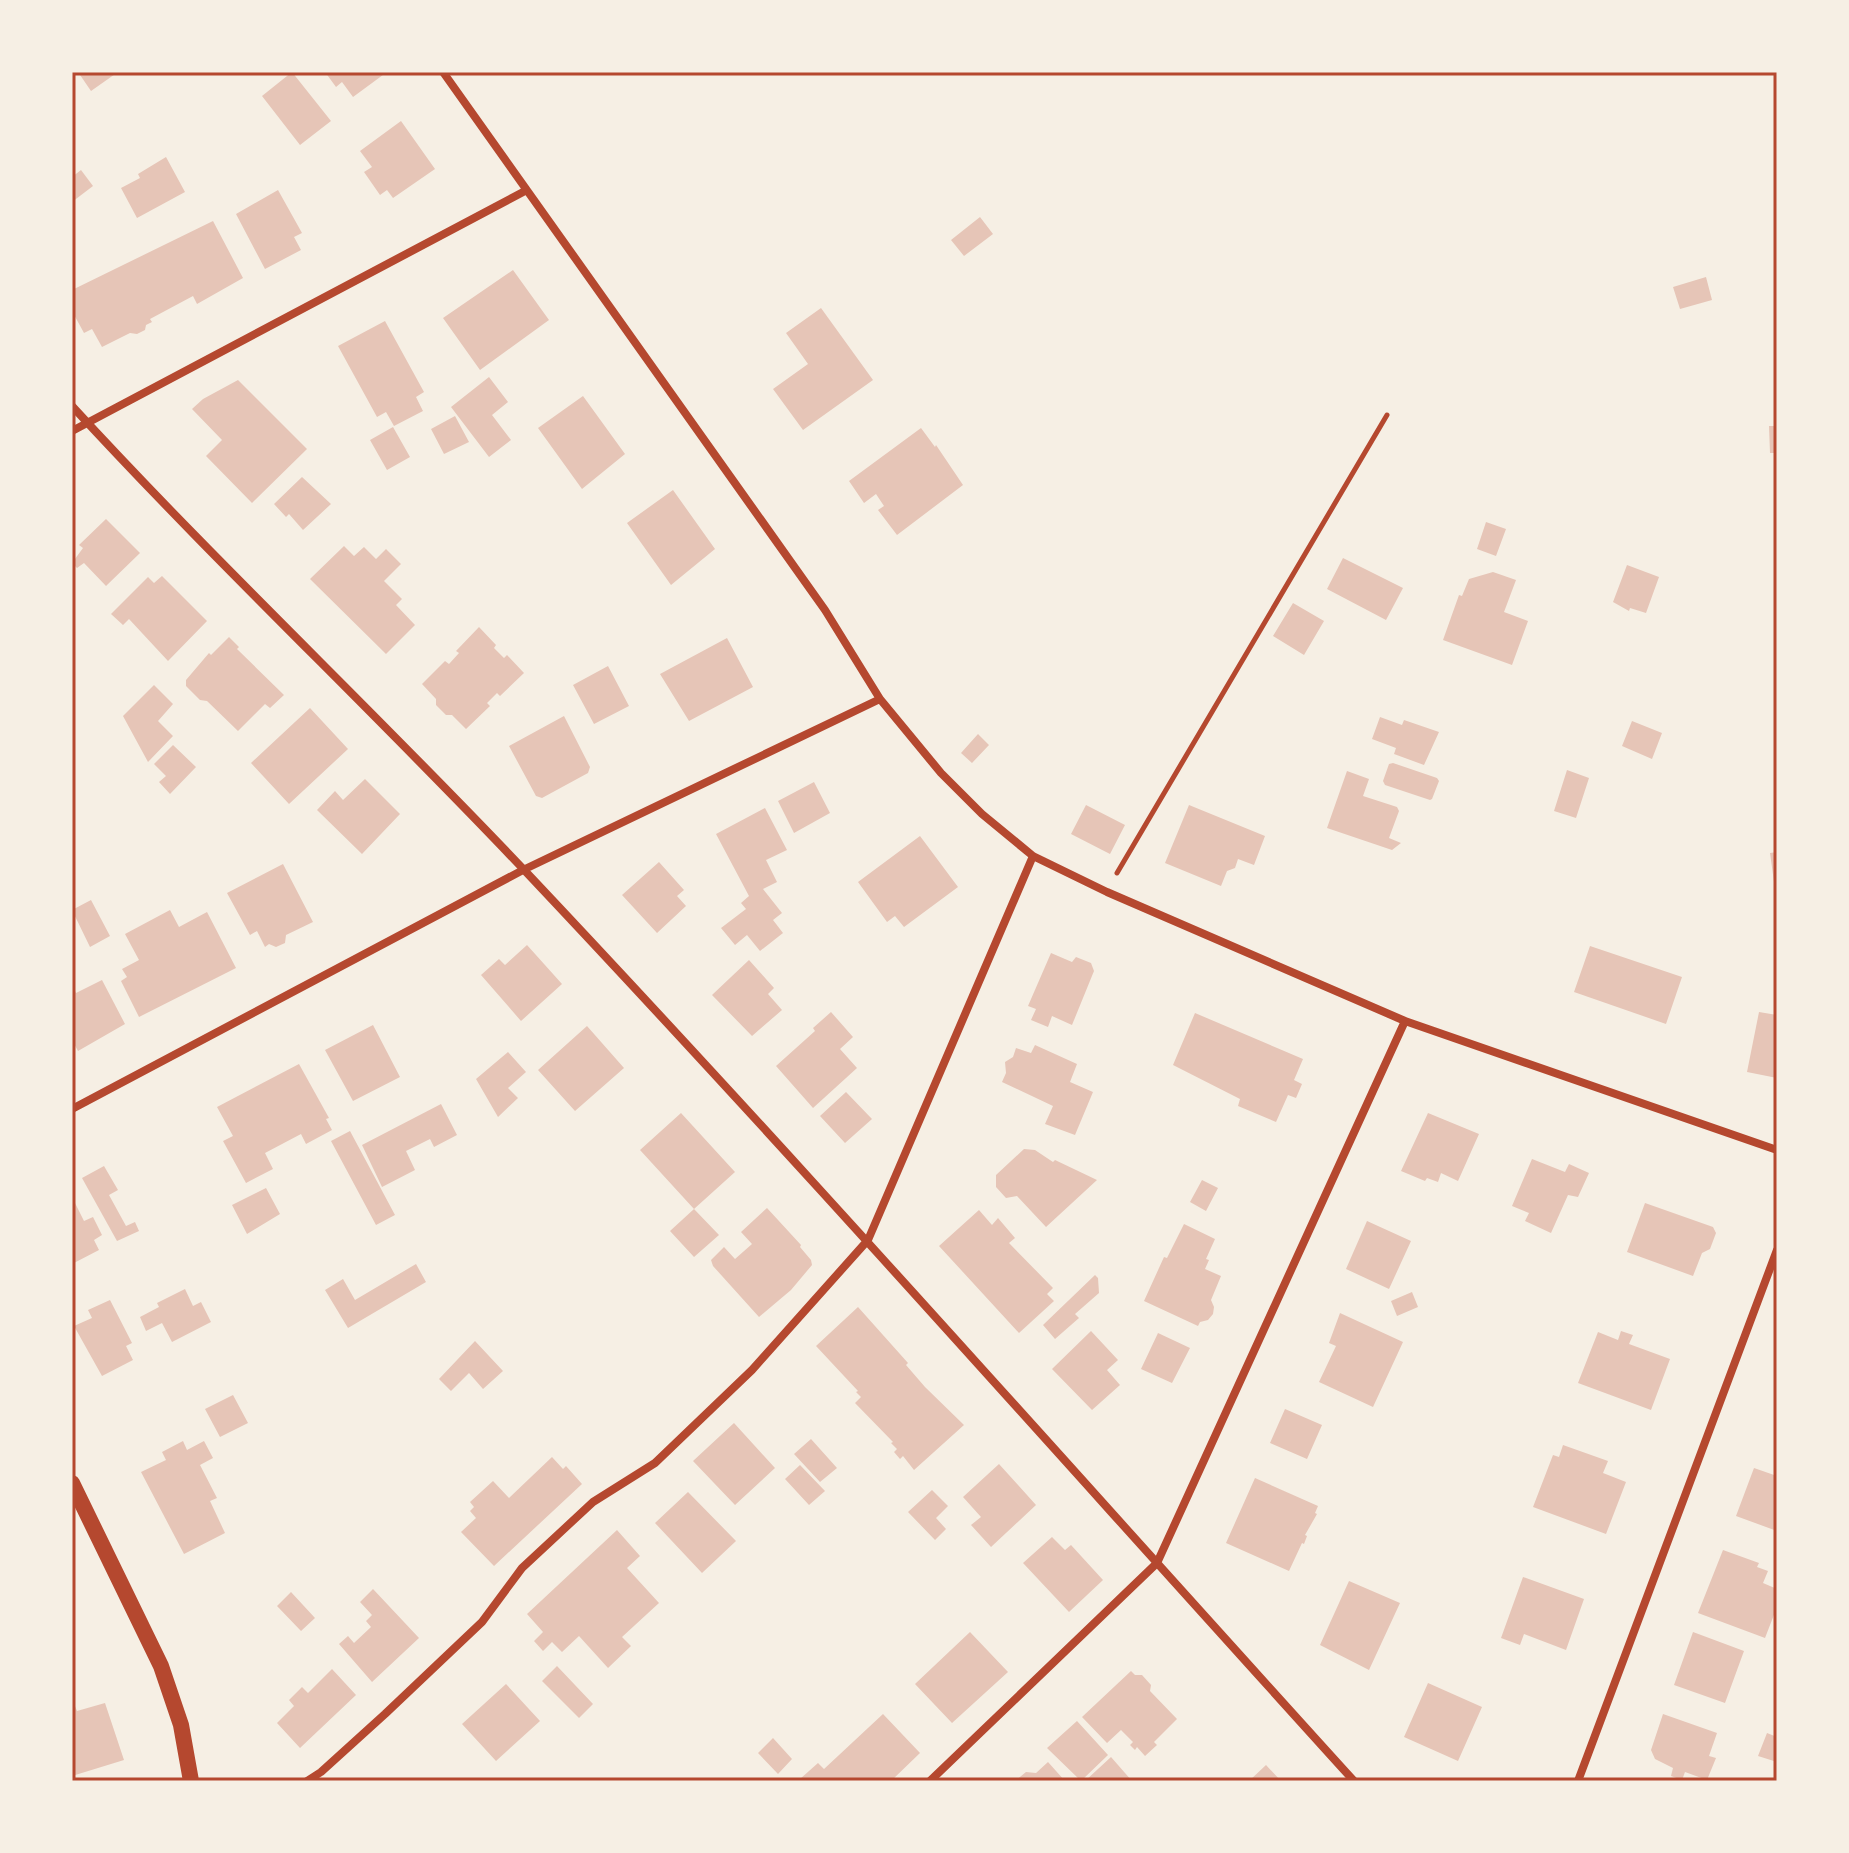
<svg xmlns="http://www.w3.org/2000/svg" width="1849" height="1853" font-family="'Golos Text',sans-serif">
	<rect width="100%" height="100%" fill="#f6efe4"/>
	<path fill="#e6c5b7" d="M78,72h40l-27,19z
		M292,72l39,49 -31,24 -38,-49z
		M325,72h62l-34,25 -11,-15 -6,5z
		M401,121l34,48 -42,29 -6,-8 -7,5 -16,-23 8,-5 -12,-16z
		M166,157l19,35 -48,26 -16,-30 19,-10 -2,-4z
		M81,170l12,16 -21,16v-25z
		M278,190l24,43 -8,4 7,13 -36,19 -29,-55z
		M980,217l13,17 -29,22 -13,-16z
		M213,221l30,57 -46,26 -4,-8 -43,23 2,3 -6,3 -1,5 -8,4 -7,-1 -28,14 -10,-18 -8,4 -12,-22v-21z
		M513,270l36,50 -69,50 -37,-52z
		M1706,277l6,23 -32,9 -7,-22z
		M821,308l52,72 -70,50 -30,-41 35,-25 -22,-31z
		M385,321l39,71 -8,5 7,14 -29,15 -8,-14 -9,5 -39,-71z
		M489,377l19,25 -16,13 19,25 -22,17 -38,-50z
		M238,380l69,69 -55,54 -46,-47 16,-16 -30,-31 11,-10z
		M583,396l42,58 -43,35 -44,-61z
		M455,416l14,26 -25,12 -13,-25z
		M1769,426h8v27h-7z
		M393,427l17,30 -23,13 -17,-30z
		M921,428l14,19 1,-2 27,40 -66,50 -19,-25 6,-4 -8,-12 -12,9 -15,-22z
		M302,477l29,27 -28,26 -14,-16 -3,3 -12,-13z
		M673,490l42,59 -44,36 -44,-62z
		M106,519l34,34 -34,33 -22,-23 -7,5 -5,-5 11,-15 -4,-3z
		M1486,522l20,7 -10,27 -19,-7z
		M344,546l10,10 10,-9 12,12 10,-10 15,15 -17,17 18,18 -6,6 19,20 -29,29 -76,-75z
		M1343,558l60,30 -17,32 -59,-31z
		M1627,565l32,12 -13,36 -16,-5 -1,3 -16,-9z
		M1493,572l23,8 -12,32 24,9 -16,44 -69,-25 16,-45 3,1 7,-17z
		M162,576l45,45 -39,40 -39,-42 -6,6 -12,-11 37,-37 6,6z
		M1293,603l31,18 -20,34 -31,-19z
		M479,627l17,18 -2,3 10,10 3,-3 17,18 -24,23 -3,-3 -10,10 3,3 -24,23 -14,-14h-6l-10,-10v-6l-14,-15 23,-23 4,3 10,-11 -3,-2z
		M229,637l10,10 -2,2 47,46 -14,13 -5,-4 -27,27 -31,-30 -7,-1 -14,-14v-6l23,-27 2,2z
		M727,638l26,49 -64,34 -29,-47z
		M608,666l21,40 -35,18 -21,-39z
		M154,685l19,19 -15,17 15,15 -25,26 -25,-46z
		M310,708l38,41 -59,55 -38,-41z
		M564,716l26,51 -2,6 -46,25 -6,-2 -27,-50z
		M1380,717l22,8 2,-5 35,12 -15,33 -30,-11 2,-6 -24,-9z
		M1632,721l30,12 -10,26 -30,-13z
		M978,734l11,11 -17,18 -11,-10z
		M173,745l23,22 -26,27 -11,-12 7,-6 -12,-12z
		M1393,763l44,15 2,3 -7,18 -2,1 -45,-15 -2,-4 6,-17z
		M1567,770l22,8 -13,40 -22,-7z
		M1347,771l22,8 -6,17 34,11 2,4 -10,27 12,5 -9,7 -65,-22z
		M365,779l35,35 -38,40 -45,-44 18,-19 8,9z
		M814,782l16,31 -36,20 -16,-32z
		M1086,805l39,20 -15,29 -39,-20z
		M1189,805l76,31 -11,29 -16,-6 -3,9 -8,3 -6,15 -56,-23z
		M765,808l22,42 -21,10 11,22 -14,7 19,24 -9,7 10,13 -23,18 -13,-16 -12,10 -14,-17 25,-19 -5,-6 8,-7 -33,-62z
		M920,836l38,51 -54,40 -9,-11 -8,6 -29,-40z
		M1777,852v37h-2l-5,-36z
		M659,862l25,28 -7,6 9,10 -29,27 -35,-38z
		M283,864l30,58 -27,13 -1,8 -9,4 -7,-3 -4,3 -8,-16 -7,4 -23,-42z
		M91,900l19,36 -20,11 -18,-37z
		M170,910l9,17 28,-15 29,56 -97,49 -18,-36 6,-4 -5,-8 17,-9 -14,-26z
		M527,945l35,39 -41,37 -40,-46 18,-16 6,6z
		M1590,946l92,31 -16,47 -92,-32z
		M1051,953l21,9 4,-5 15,6 3,8 -22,54 -20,-9 -4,11 -17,-7 5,-11 -8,-3z
		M749,960l25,28 -6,6 14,16 -30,26 -40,-41z
		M102,980l23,44 -47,27 -6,-11v-55l4,8z
		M831,1012l22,25 -13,12 17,19 -44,40 -37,-42 39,-35 -2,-3z
		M1759,1012l18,3v63l-30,-6z
		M1195,1013l108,46 -9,21 8,4 -6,14 -8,-3 -12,27 -38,-16 2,-7 -67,-34z
		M373,1025l27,52 -47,24 -28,-51z
		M587,1026l37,42 -49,43 -37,-41z
		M1035,1045l42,19 -7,18 23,10 -18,43 -30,-11 8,-18 -51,-24 4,-9 -1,-11 8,-5 3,-9 15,5z
		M508,1052l18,20 -18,16 10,10 -20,19 -22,-38z
		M299,1064l30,54 -3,1 6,11 -26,14 -5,-10 -36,19 8,16 -27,14 -23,-42 10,-5 -16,-29z
		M846,1092l26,27 -27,24 -25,-27z
		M441,1104l16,31 -23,12 -4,-8 -24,12 9,19 -33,17 -20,-42z
		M681,1113l54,59 -41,37 -54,-59z
		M1428,1113l51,21 -21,47 -17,-8 -3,9 -11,-4 -2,3 -24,-10z
		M350,1131l45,84 -19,10 -45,-84z
		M1024,1149l11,1 18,12 2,-2 42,20 -51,47 -29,-31 -11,2 -10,-11v-12z
		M1532,1159l33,13 4,-8 20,9 -11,24 -10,-2 -17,38 -26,-12 4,-8 -17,-7z
		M104,1166l14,24 -9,5 17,31 9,-4 4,9 -22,10 -35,-63z
		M1202,1180l16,8 -12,23 -16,-9z
		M266,1188l14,26 -33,20 -15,-29z
		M72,1197l12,24 9,-4 9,18 -8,5 5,10 -27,14z
		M1645,1203l68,24 3,6 -6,16 -8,4 -9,23 -66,-24z
		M767,1208l34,37 -1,2 11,13 1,5 -21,25 -32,27 -46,-51 -2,-6 13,-13 11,12 17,-15 -11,-12z
		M694,1209l25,26 -25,22 -24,-26z
		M979,1210l13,15 6,-7 17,20 -6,5 44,45 -6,6 7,7 -35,32 -80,-87z
		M1367,1221l44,20 -22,48 -43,-20z
		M1184,1224l31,15 -9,20 3,1 -4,9 16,7 -10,24 3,7 -1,7 -5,6 -8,2 -2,4 -54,-25 20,-44 3,1z
		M416,1264l10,18 -78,46 -23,-38 18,-11 12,21z
		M1095,1275l3,3 1,15 -24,21 4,4 -24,21 -12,-14z
		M185,1289l8,17 8,-4 10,20 -39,20 -10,-19 -16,8 -6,-14 19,-10 -2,-4z
		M1412,1292l6,15 -21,9 -6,-15z
		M110,1300l22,43 -6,3 7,14 -31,16 -28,-50 18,-8 -4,-8z
		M858,1307l50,56 -2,2 19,22 39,38 -50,45 -11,-14 -3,3 -6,-7 3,-3 -6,-6 2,-1 -38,-39 6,-6 -5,-5 2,-1 -42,-45z
		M1340,1313l63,29 -30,65 -54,-25 17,-36 -7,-3z
		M1091,1331l27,29 -11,10 13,15 -28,25 -40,-41z
		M1621,1331l12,4 -4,9 41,15 -19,51 -73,-27 20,-51 20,8z
		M1158,1333l32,15 -18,35 -31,-14z
		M475,1341l28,30 -20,18 -14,-16 -18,18 -12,-12z
		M233,1395l15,28 -28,14 -15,-28z
		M1285,1409l37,16 -15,34 -37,-16z
		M734,1423l41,45 -40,37 -42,-44z
		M811,1439l26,29 -17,14 -26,-28z
		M183,1441l4,9 17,-9 9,17 -13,7 17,33 -7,3 15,32 -41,21 -43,-82 25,-12 -4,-8z
		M1563,1445l45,16 -5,12 23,9 -20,52 -73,-27 20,-52 6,2z
		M552,1457l11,12 3,-3 16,18 -88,82 -33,-34 15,-14 -6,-7 4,-4 -4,-5 23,-21 16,17z
		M999,1464l37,41 -45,42 -20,-22 10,-8 -18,-20z
		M800,1465l25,26 -16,14 -24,-26z
		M1754,1468l23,8v55l-41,-15z
		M1255,1478l63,28 -3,7 2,1 -12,21 2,1 -3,8 -2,-1 -13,28 -63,-28z
		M932,1490l16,16 -12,12 10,11 -11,11 -27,-28z
		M688,1492l48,49 -34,32 -47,-50z
		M617,1530l23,26 -13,12 32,35 -37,34 9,9 -23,22 -29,-32 -17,16 -10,-10 -9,9 -9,-10 9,-9 -16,-18z
		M1052,1537l13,13 6,-5 32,35 -34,32 -46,-49z
		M1723,1550l36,13 -2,4 11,4 -5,12 14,6v18l-12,31 -67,-25z
		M1523,1577l61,22 -18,51 -42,-16 -4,11 -19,-7z
		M1349,1581l51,22 -31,67 -49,-25z
		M373,1589l46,49 -47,44 -33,-38 9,-8 6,7 17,-16 -5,-6 6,-6 -12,-13z
		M291,1592l24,26 -14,13 -24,-25z
		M970,1632l38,40 -56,51 -37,-39z
		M1693,1632l51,19 -19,52 -51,-18z
		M557,1666l36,38 -14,14 -37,-37z
		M332,1669l24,26 -56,53 -23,-25 17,-17 -5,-6 13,-13 6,6z
		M1131,1671l4,4h7l9,10 -1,6 27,28 -23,23 3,3 -12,11 -8,-9 -2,3 -5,-5 3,-3 -12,-12 -14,13 -25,-26z
		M1428,1683l54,24 -24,54 -54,-24z
		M506,1684l34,37 -44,40 -34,-37z
		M72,1699l5,12 28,-8 19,57 -52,16z
		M883,1714l37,39 -29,28h-89l-2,-2 18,-16 6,6z
		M1663,1714l54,19 -8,23 7,2 -9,22 -22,-8 -3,8 -11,-4 2,-8 -18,-9 -4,-9z
		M1077,1721l31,34 -27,26 -34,-33z
		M1767,1733l10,4v25l-19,-6z
		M773,1738l19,21 -14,15 -20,-21z
		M1111,1757l21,24h-47z
		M1048,1762l17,19h-50l11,-9 10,1z
		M1266,1765l15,16h-32z"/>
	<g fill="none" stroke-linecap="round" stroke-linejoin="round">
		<path stroke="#b5482f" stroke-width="5" d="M1117,873l270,-458"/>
		<path stroke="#b5482f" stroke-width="8" d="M443,72l382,538 55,89 61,74 41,41 51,42 74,36 298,129 372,129
			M72,406c147,160 306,309 455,467 281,298 552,605 827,908
			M72,431l453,-240
			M72,1109l451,-239 357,-171
			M307,1781l14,-9 64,-58 97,-92 40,-54 71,-66 62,-39 97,-93 116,-130 165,-384
			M930,1781l227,-218 248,-542
			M1578,1781l199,-531"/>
		<path stroke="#b5482f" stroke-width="16" d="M72,1483l89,183 20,59 10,56"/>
	</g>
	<rect width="1849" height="1853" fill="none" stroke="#f6efe4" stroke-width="148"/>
	<rect x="74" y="74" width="1701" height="1705" fill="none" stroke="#b5482f" stroke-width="3"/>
</svg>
